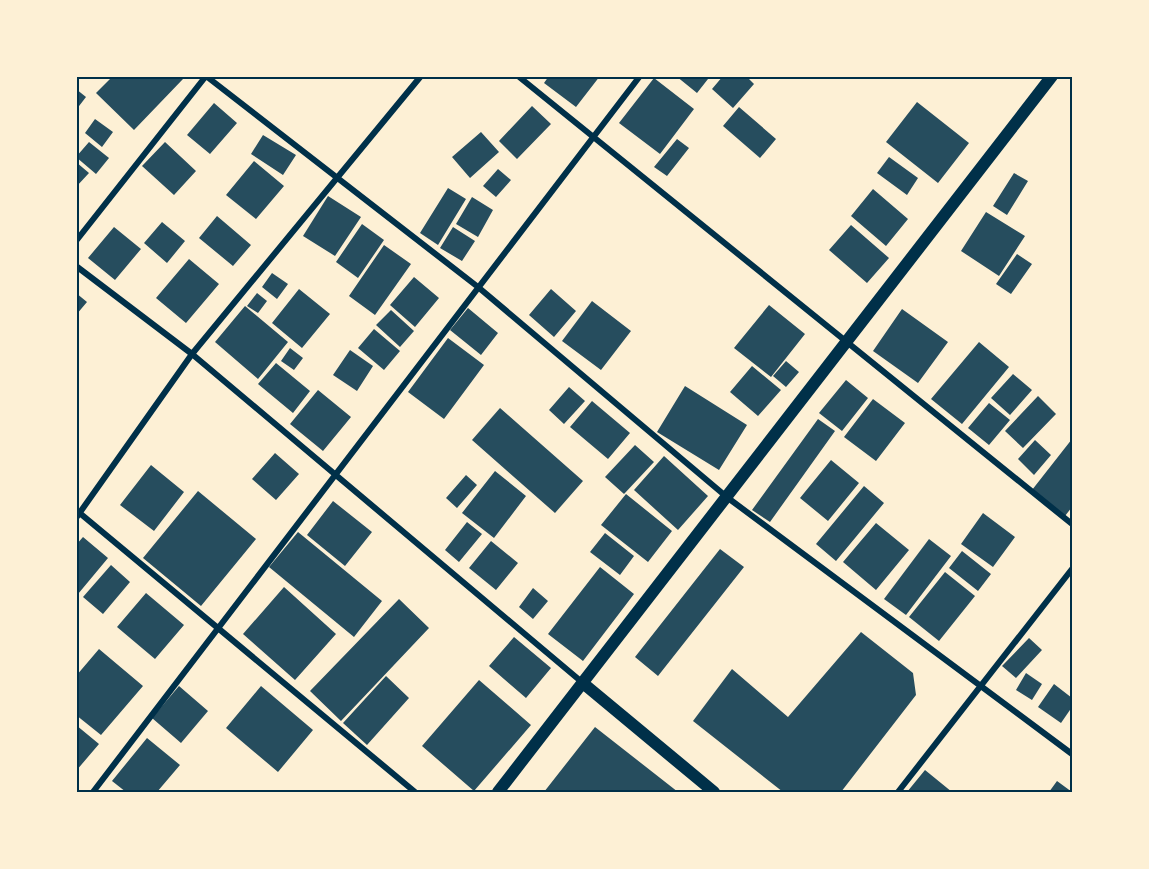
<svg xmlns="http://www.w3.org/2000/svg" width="1149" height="869" font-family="'IBM Plex Sans',sans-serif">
	<rect width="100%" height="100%" fill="#fdf0d5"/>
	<path fill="#264d5e" d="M113,76h67l3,3 -49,51 -38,-37z
		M549,76h51l-24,31 -32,-24z
		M676,76h29l3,3 -11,14z
		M723,76h23l8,8 -21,24 -21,-19z
		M654,78l40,31 -34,45 -41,-31z
		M76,89l10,8 -10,13z
		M917,102l52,41 -31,40 -52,-41z
		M214,103l23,20 -27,31 -23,-19z
		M532,106l19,18 -34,35 -18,-18z
		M739,107l37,32 -16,19 -37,-32z
		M95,119l18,13 -11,15 -17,-14z
		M481,132l18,20 -29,26 -18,-21z
		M263,135l33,20 -13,20 -32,-21z
		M677,139l12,9 -22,28 -13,-9z
		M89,142l20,16 -13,16 -20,-17z
		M165,142l31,29 -22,24 -32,-29z
		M889,157l29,21 -11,17 -30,-22z
		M254,161l30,25 -28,33 -30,-24z
		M76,162l13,11 -13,14z
		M498,169l13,11 -15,17 -13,-11z
		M1014,173l14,8 -21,34 -14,-9z
		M448,188l18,11 -28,46 -18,-12z
		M873,189l35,30 -22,27 -35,-30z
		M328,196l33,21 -26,39 -32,-20z
		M472,197l21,13 -15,27 -22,-13z
		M986,212l39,24 -26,40 -38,-25z
		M217,216l34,29 -18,21 -34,-28z
		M162,222l23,19 -18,22 -23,-20z
		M362,224l22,16 -26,38 -22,-16z
		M851,225l38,33 -22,25 -38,-33z
		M114,227l27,22 -26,31 -27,-22z
		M453,227l22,14 -13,20 -22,-13z
		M384,245l27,19 -36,51 -26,-19z
		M1017,254l15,10 -21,30 -15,-10z
		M189,259l30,25 -33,39 -30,-25z
		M272,273l16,11 -11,15 -15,-12z
		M414,277l25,21 -24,29 -25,-22z
		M299,289l31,25 -28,34 -30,-25z
		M551,289l25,22 -22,26 -25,-22z
		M76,293l11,9 -11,13z
		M257,293l10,8 -9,12 -11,-7z
		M592,301l39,30 -30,39 -39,-29z
		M769,305l36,29 -34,43 -37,-29z
		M245,306l43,36 -30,37 -43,-37z
		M468,308l30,25 -17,22 -31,-25z
		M902,309l46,33 -30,41 -45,-32z
		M391,310l23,21 -14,16 -24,-22z
		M374,329l26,22 -16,19 -26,-22z
		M448,338l36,27 -40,54 -36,-27z
		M979,342l30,25 -47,57 -31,-25z
		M290,348l13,10 -9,12 -13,-9z
		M350,350l23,16 -16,25 -24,-16z
		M786,361l13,11 -13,15 -13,-11z
		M276,363l34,28 -17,22 -35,-29z
		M752,366l29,24 -23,26 -28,-24z
		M1013,374l19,16 -22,25 -19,-17z
		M846,380l22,18 -26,33 -23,-18z
		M685,386l62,39 -28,45 -62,-38z
		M569,387l16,14 -21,23 -15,-14z
		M318,390l33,27 -28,34 -33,-27z
		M1038,396l18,18 -33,34 -18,-17z
		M873,399l32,24 -29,38 -32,-24z
		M592,401l38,32 -22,26 -38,-32z
		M989,403l21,17 -21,25 -21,-17z
		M500,408l83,73 -28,32 -83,-73z
		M818,419l17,12 -65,91 -18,-12z
		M1072,439v68l-7,9 -33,-26z
		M1035,440l16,15 -17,20 -16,-16z
		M635,445l19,17 -30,32 -19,-17z
		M275,453l24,21 -23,26 -24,-21z
		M664,456l44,40 -30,34 -44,-40z
		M831,460l28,23 -31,38 -28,-23z
		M151,465l33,27 -30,39 -34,-26z
		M495,471l31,25 -32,42 -32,-25z
		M466,475l11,10 -20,23 -11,-10z
		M864,486l20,17 -48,58 -20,-17z
		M198,491l58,48 -55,67 -58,-48z
		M626,494l46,37 -24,31 -47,-37z
		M333,501l39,31 -27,34 -38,-31z
		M983,513l32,24 -22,30 -32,-23z
		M467,522l15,12 -23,28 -14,-12z
		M876,523l33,27 -33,40 -33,-28z
		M298,532l84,69 -28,36 -85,-70z
		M605,533l29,23 -14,19 -30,-23z
		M83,537l25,21 -30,36 -2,-49z
		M929,539l22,17 -45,59 -22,-16z
		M491,541l27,22 -22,27 -27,-22z
		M720,549l24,18 -86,109 -23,-19z
		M962,551l29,23 -13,17 -29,-23z
		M111,565l19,17 -27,32 -20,-17z
		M600,567l34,27 -51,67 -35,-27z
		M945,572l30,24 -36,45 -30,-24z
		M284,587l52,47 -41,46 -52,-46z
		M533,588l15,13 -15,18 -14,-12z
		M146,593l38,32 -29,34 -38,-32z
		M399,599l30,29 -88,93 -31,-30z
		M861,632l52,41 3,22 -75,97h-58l-90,-71 39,-52 56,48z
		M514,637l37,31 -25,30 -37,-32z
		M1029,638l13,12 -26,28 -14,-12z
		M99,649l44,37 -42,49 -25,-20v-39z
		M1026,673l16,11 -10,16 -16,-10z
		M386,676l23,22 -42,47 -24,-22z
		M479,680l52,45 -57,66 -52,-45z
		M1054,684l18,14v9l-11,16 -23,-16z
		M179,686l29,25 -27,32 -29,-25z
		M261,686l52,44 -35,42 -52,-44z
		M76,725l23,19 -23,27z
		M595,727l83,65h-134z
		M147,738l33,27 -23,27h-31l-14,-11z
		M925,770l27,22h-45z
		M1057,781l15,11h-23z"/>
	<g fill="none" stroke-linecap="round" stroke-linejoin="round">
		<path stroke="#003049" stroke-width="6" d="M518,76l554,448
			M76,241l130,-165 272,211 250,211 344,256
			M76,266l116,88 391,329
			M76,510l339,282
			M76,518l116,-164 229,-278
			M93,792l547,-716
			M898,792l174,-223"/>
		<path stroke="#003049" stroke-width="12" d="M584,684l130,108
			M498,792l554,-716"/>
	</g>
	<rect width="1149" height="869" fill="none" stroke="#fdf0d5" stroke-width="156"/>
	<rect x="78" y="78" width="993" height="713" fill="none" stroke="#003049" stroke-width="2"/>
</svg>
